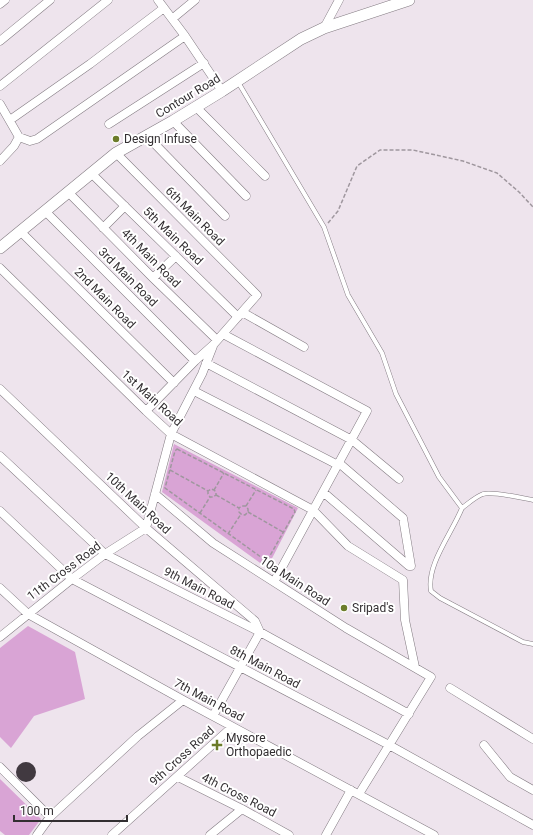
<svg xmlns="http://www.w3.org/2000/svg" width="533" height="835" font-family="Roboto,sans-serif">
	<rect width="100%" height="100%" fill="#eee4ed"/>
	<path fill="#d9a4d5" d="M174,444l124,64 -31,60 -105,-76z
		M28,626l47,26 10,47 -51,17 -23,32 -11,-11v-89z
		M0,779l41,40 -12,16h-24l-5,-4z"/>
	<path fill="#413940" d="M16 772a10 10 0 1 1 20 0a10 10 0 1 1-20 0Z"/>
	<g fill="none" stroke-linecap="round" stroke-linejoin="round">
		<g stroke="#837b82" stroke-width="5">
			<path id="lane" d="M238,82l86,145 24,68 34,58 14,41 43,83 23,31c-10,25 -36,57 -31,83l9,7 83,44 10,2
				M462,508c7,-5 13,-11 21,-14 9,-3 39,4 50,6"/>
		</g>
		<g stroke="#837b82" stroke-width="9">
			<path id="street" d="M158,0l27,36 37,55
				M0,4l5,-4
				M172,19l23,-19
				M324,28l15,-28
				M0,41l50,-41
				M0,86l108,-86
				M0,104l19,33 -5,9 -14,15
				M196,107l69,69
				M10,120l80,-56 74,-56
				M173,121l73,75
				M109,124l95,-61
				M147,136l78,80
				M19,137l11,4 7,-2 148,-103
				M116,153l141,142 -44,50 -18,16 -49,50
				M91,173l147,144
				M68,192l85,86 64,62
				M45,211l150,150
				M103,228l22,-22
				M20,231l154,152
				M0,268l146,143 25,23 142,76 35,36 55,34 2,40 10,47
				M153,278l23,-22
				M242,312l62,35
				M223,334l144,77 -93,171
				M206,363l146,77 47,39
				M0,389l146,139 109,93 5,11 -47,84
				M194,391l144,74
				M0,456l105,98 155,78 149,82
				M323,492l86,74h2l-8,-48 -64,-55
				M155,494l58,49 133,85 85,49 -72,117
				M0,511l72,68 317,166 144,80
				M146,528l25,-94 31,-60 11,-28
				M0,588l28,26 155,86 251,135
				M0,637l72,-58 33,-25 41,-26
				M450,688l83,51
				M484,745l26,32 23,13
				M0,767l50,50
				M178,777l64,32 47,26
				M37,835l13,-18 88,-81 45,-36
				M112,835l120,-108
				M210,835l32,-26
				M326,835l25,-45"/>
		</g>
		<g stroke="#837b82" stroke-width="12">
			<path id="secondary" d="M0,248l116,-95 57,-32 49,-30 79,-52 23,-11 85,-28"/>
		</g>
		<path stroke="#9f979e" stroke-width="1.5" stroke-dasharray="4 2" stroke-linecap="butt" d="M328,223l10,-12 19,-45 23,-16h33l50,11 34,12 22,19 14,15
			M177,449l117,60 1,3 -27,47 -3,1 -100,-72 10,-37z
			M170,470l38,21 3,-2 3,1 2,2v3l-3,2h-3l-2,-3v-3
			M214,490l10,-17
			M216,495l23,13v4l2,2 4,1 3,-3v-3l-2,-3h-4l-3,2
			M246,506l10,-16
			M248,512l35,20
			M200,513l10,-16
			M228,534l13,-20"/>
		<use href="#lane" stroke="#fff" stroke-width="4"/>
		<use href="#street" stroke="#fff" stroke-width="8"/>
		<use href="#secondary" stroke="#fff" stroke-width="11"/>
	</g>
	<g fill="#6c7c2a" stroke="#fff" stroke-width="1.5">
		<circle cx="116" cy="139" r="4"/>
		<circle cx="344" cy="608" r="4"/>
		<path d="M215 739h4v4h4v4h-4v4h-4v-4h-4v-4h4z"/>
	</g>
	<g text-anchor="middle" stroke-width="4" stroke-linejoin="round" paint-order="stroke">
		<g font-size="12" fill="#322e31" stroke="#fff">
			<text transform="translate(188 96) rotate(-31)" y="4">Contour Road</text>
			<text transform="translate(195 216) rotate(45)" y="4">6th Main Road</text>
			<text transform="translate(173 236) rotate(44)" y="4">5th Main Road</text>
			<text transform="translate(151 258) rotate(45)" y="4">4th Main Road</text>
			<text transform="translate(128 277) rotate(45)" y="4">3rd Main Road</text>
			<text transform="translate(105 298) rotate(45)" y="4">2nd Main Road</text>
			<text transform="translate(152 398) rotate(42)" y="4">1st Main Road</text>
			<text transform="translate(138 503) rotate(43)" y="4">10th Main Road</text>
			<text transform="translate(64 571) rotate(-37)" y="4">11th Cross Road</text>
			<text transform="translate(295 581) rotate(33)" y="4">10a Main Road</text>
			<text transform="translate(199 588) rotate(27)" y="4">9th Main Road</text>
			<text transform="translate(265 667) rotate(28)" y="4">8th Main Road</text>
			<text transform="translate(209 700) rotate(28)" y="4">7th Main Road</text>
			<text transform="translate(182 756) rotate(-42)" y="4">9th Cross Road</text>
			<text transform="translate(239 795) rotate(27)" y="4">4th Cross Road</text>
		</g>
		<g font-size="12" fill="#322e31" stroke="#fff" text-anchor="start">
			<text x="124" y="143">Design Infuse</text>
			<text x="352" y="612">Sripad's</text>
			<text x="226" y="742">Mysore<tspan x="226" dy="14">Orthopaedic</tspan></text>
		</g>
	</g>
	<path d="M14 815v6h113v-6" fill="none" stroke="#322e31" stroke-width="2"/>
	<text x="20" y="815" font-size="12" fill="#322e31" stroke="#ffffff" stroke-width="3" paint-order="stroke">100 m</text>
</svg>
